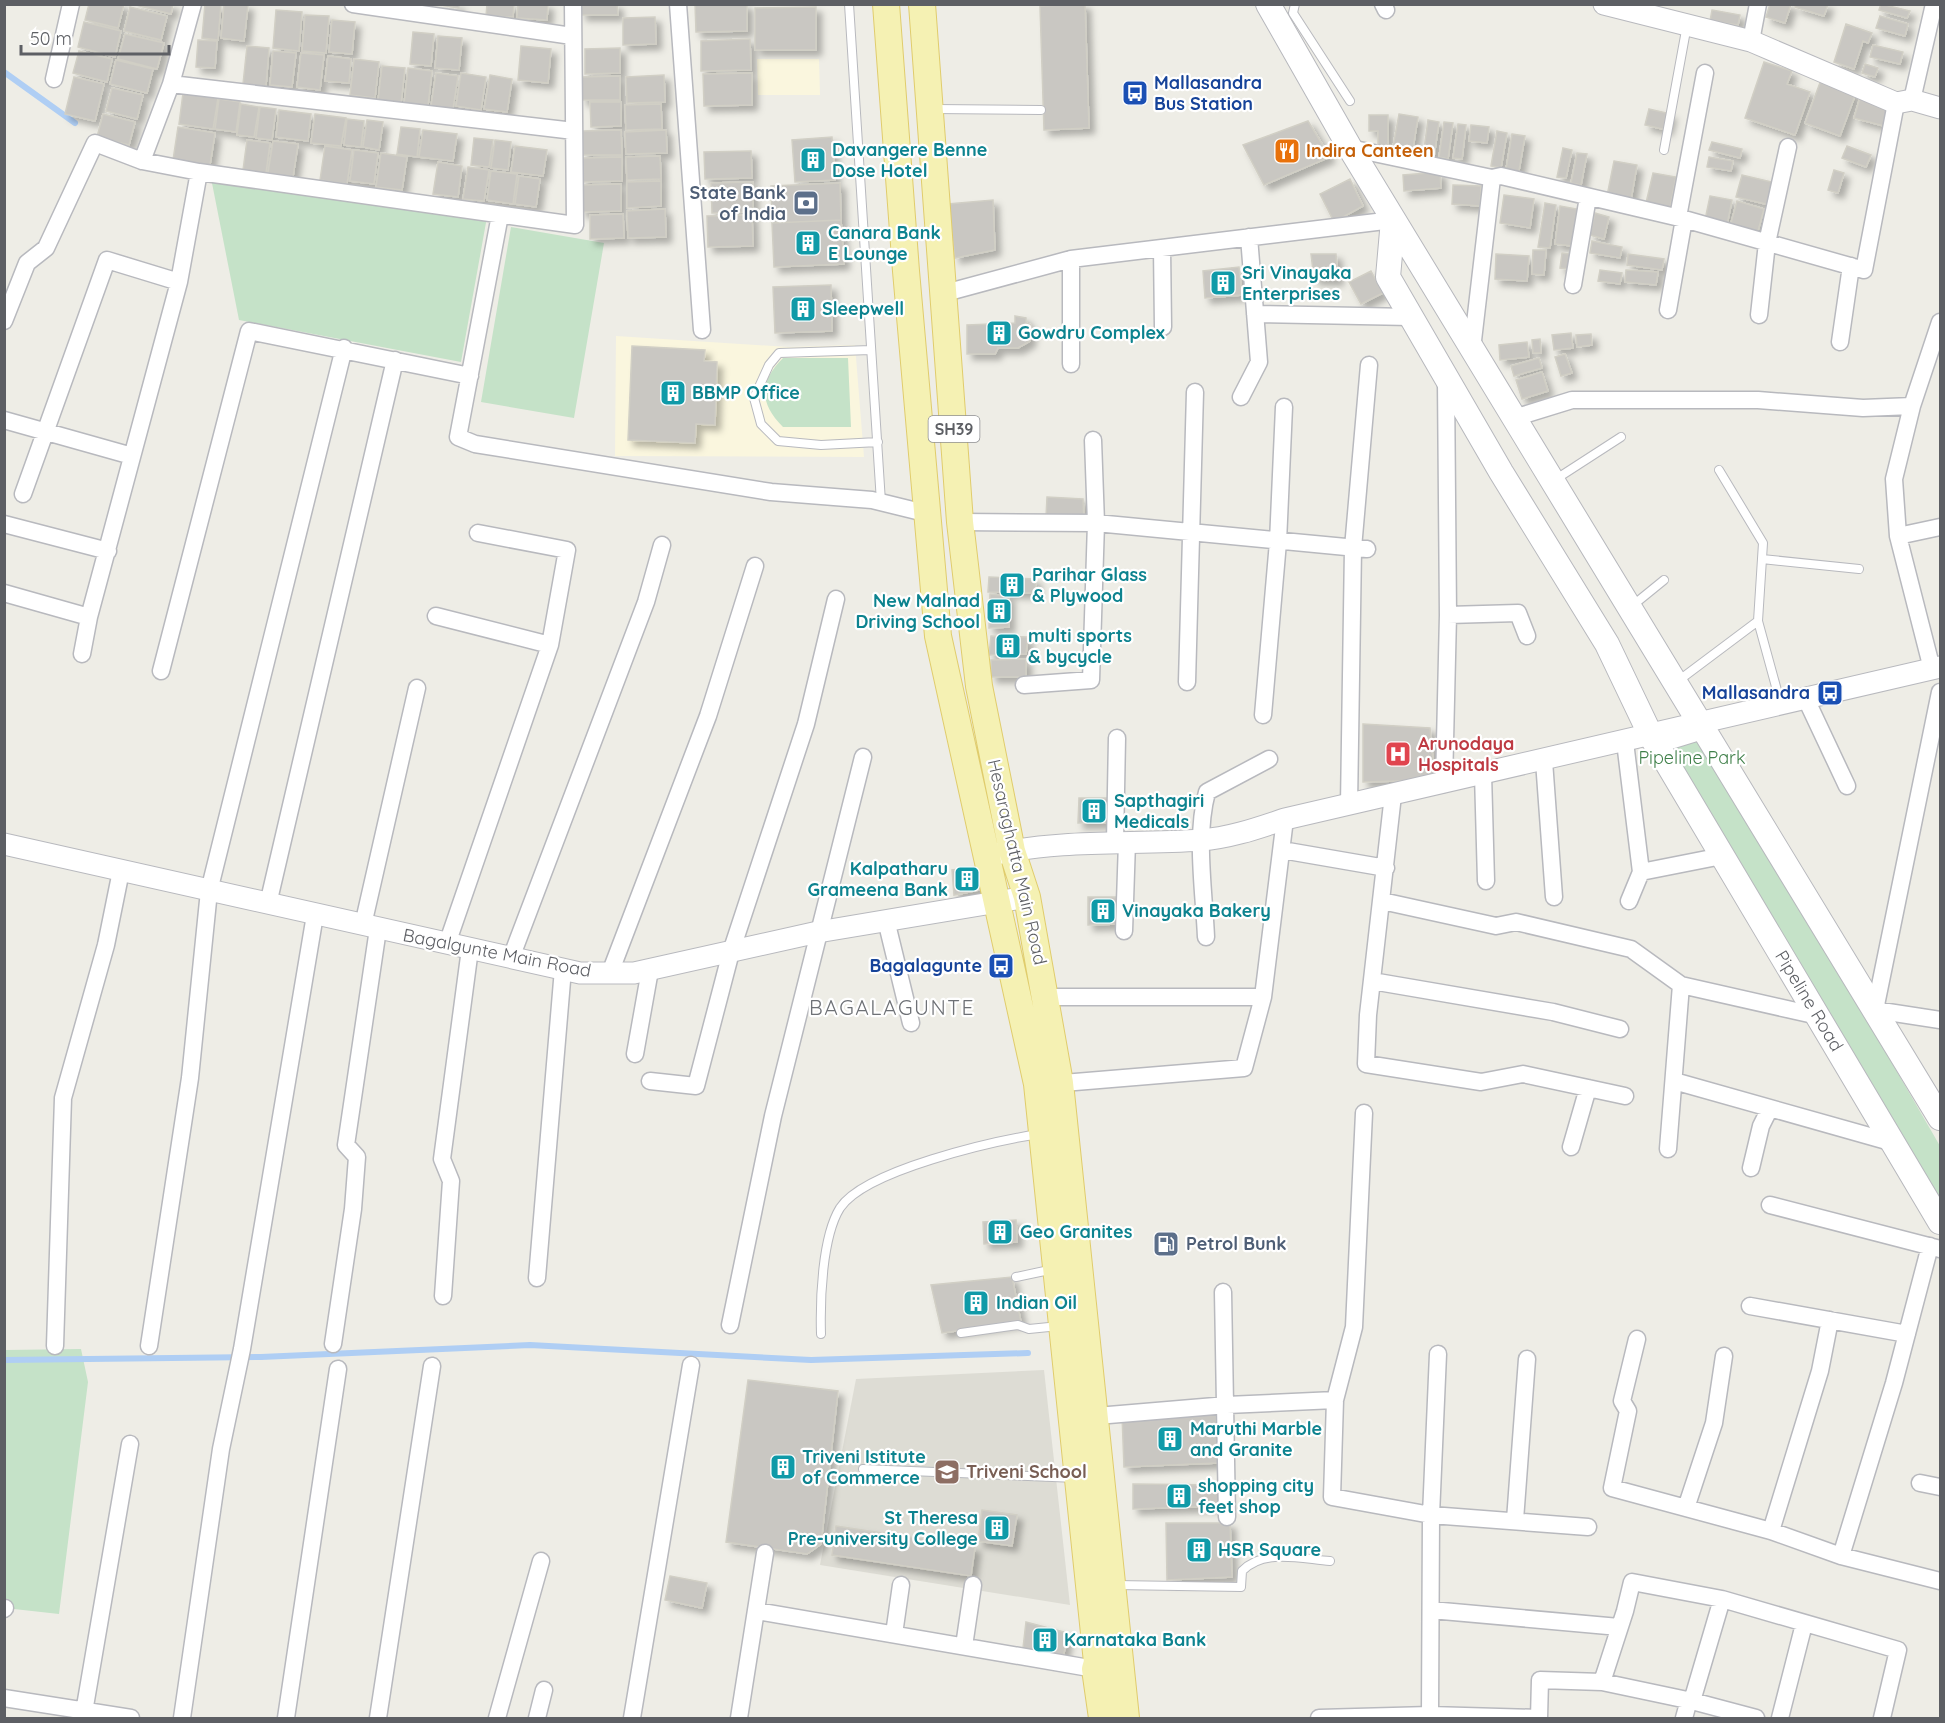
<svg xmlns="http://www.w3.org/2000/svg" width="1945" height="1723" font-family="Quicksand,sans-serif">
	<defs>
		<filter id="shadow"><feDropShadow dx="5.5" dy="5.5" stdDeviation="3" flood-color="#0004"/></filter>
	</defs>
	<rect width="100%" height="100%" fill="#eeede6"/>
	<path fill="#faf6de" d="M757,59h62l1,36h-62z
		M616,336l173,11 66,-2 9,112 -249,-1z"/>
	<path fill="#dddcd4" d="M1044,1370l26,235 -250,-40 36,-186z"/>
	<path fill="#c5e2c8" d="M211,178l276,39 -26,145 -222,-42z
		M511,227l93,16 -30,175 -93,-16z
		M783,358h65l3,69h-68c-24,-24 -24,-45 0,-69z
		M1700,731l240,415v64l-281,-468z
		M81,1349l7,33 -29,232 -54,-6v-258z"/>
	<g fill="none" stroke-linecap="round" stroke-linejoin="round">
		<path stroke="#afcef4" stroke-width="6" d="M4,72l71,51
			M4,1360l257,-3 269,-12 281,15 217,-7"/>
	</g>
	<path fill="#c9c7c2" stroke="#d1cfc5" stroke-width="1.5" filter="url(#shadow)" d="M89,4h35l-6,24 -33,-8z
		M132,4h41l-2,10z
		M205,4h16l-3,36 -16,-2z
		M224,4l24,1 -4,36 -23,-3z
		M435,4h24v4z
		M487,4h27l-1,13 -27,-1z
		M518,4h30l-1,16 -30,-2z
		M581,4h36l1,11h-37z
		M695,4h52v27l-51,1z
		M1085,4l4,124 -45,2 -4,-124z
		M1770,4h21l-6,19 -19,-6z
		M1796,4h32l-4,12 -29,-9z
		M1881,4l29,7 -3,7 -28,-8z
		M130,7l37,9 -6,24 -37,-9z
		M816,7v43h-61v-42z
		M276,10l26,2 -3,39 -26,-3z
		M1712,10l28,5 -2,10 -28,-4z
		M305,15l24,1 -3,37 -24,-2z
		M1880,16l28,8 -3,12 -29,-8z
		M655,17l1,27 -33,1v-27z
		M332,20l23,2 -3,32 -23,-2z
		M84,22l37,9 -6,26 -37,-10z
		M1846,24l26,9 -4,10 -5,-2 -9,28 -20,-7z
		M413,32l21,2 -3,32 -21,-2z
		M125,34l39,9 -7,26 -39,-10z
		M438,36l24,2 -3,32 -24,-2z
		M750,39l1,31 -50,1v-30z
		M198,40l19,1 -2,27 -19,-1z
		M1873,45l30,7 -3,12 -30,-7z
		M247,46l22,2 -3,38 -23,-2z
		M521,46l30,3 -3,34 -30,-3z
		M620,48v25l-35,1v-25z
		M79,51l33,8 -5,23 -34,-9z
		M273,51l23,2 -4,34 -22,-2z
		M301,53l23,2 -4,35 -23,-3z
		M328,56l23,3 -2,24 -24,-2z
		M354,59l25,3 -4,36 -25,-3z
		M116,60l37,9 -6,24 -37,-9z
		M1764,62l28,9 -5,13 23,8 -15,43 -50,-17z
		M1865,64l13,4 -3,9 -13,-4z
		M382,66l23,2 -4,36 -23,-3z
		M408,68l24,3 -4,35 -24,-2z
		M436,73l22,3 -5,33 -22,-3z
		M461,73l25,4 -5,33 -25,-4z
		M752,73v32l-48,1 -1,-32z
		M490,75l22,4 -5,33 -23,-3z
		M664,75l1,27 -38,1 -1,-26z
		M620,76v24h-38l-1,-23z
		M74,77l30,7 -9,37 -30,-7z
		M1821,80l35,13 -16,43 -35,-13z
		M112,88l31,7 -6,24 -31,-8z
		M183,93l35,5 -5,31 -34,-5z
		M1861,94l30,9 -7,23 -30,-8z
		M219,99l21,3 -4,30 -21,-3z
		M590,102h31v24l-30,1z
		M241,104l18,3 -5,30 -17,-2z
		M661,104l1,25 -36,1 -1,-25z
		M260,107l16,2 -4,31 -16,-2z
		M1649,109l22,5 -4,16 -22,-5z
		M279,110l32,4 -3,27 -32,-4z
		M103,114l32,8 -6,23 -32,-8z
		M315,114l31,4 -5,28 -30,-3z
		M1399,114l19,3 -6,38 -20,-3z
		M1369,115h19v35h-10v-19h-9z
		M347,119l17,2 -3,26 -17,-2z
		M367,120l16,2 -4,28 -16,-3z
		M1428,120l11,2 -5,35 -11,-1z
		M1308,121l22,36 -66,28 -21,-40z
		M1444,122l9,1 -5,36 -9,-2z
		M1458,124l8,1 -4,34 -9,-1z
		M1471,125l18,2 -2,16 -18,-2z
		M178,127l37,6 -5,32 -37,-5z
		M401,127l19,2 -3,28 -20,-3z
		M423,130l34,4 -4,27 -34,-4z
		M621,130l1,25h-39v-24z
		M666,130l1,23 -41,1 -1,-22z
		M1497,131l10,2 -6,35 -10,-2z
		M1512,134l13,2 -6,35 -13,-2z
		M832,137l3,43 -40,2 -3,-42z
		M474,138l19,2 -4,27 -18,-2z
		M247,140l23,3 -4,30 -23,-3z
		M495,140l16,2 -3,28 -17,-2z
		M273,141l25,3 -5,33 -25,-4z
		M1712,142l30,7 -2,9 -31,-8z
		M325,146l27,4 -5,34 -27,-4z
		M515,146l32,4 -4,26 -32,-4z
		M1847,146l24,9 -5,12 -24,-9z
		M1563,148l9,2 -6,28 -9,-1z
		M354,150l24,3 -4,31 -24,-3z
		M751,151l1,27 -47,1 -1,-27z
		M381,153l26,4 -5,33 -26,-3z
		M1577,153l10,1 -6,31 -10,-2z
		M660,156l1,23 -34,1 -1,-23z
		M622,157v24l-40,1v-24z
		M1709,157l24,4 -2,10 -24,-4z
		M1614,161l23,4 -6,35 -24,-4z
		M438,162l24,4 -4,31 -25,-3z
		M468,167l21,3 -5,31 -21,-2z
		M1834,170l10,3 -6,20 -10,-3z
		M491,171l26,3 -4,30 -26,-4z
		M1440,172l1,16 -37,3 -1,-16z
		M1653,173l23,4 -6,31 -24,-5z
		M1742,175l34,8 -6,22 -34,-8z
		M519,176l21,3 -4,28 -21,-3z
		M1350,179l13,27 -29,16 -14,-28z
		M661,181v25l-34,2v-26z
		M753,182v30l-41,1 -1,-30z
		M840,183l1,37 -69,3 -1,-37z
		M621,184v27l-40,1v-27z
		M1453,185l28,1 -1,20 -28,-2z
		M1504,195l30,4 -4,29 -30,-5z
		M1710,196l22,4 -5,25 -22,-5z
		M993,200l2,50 -40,8 -7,-54z
		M1737,201l27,8 -6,22 -27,-8z
		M1545,203l11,2 -6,43 -12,-1z
		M1560,206l17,3 -5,37 -17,-2z
		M665,209l1,28 -38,1 -1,-27z
		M1595,213l14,4 -5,22 -14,-4z
		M623,214l1,24 -34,1v-24z
		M752,215l1,31 -45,1 -1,-31z
		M841,220l3,44 -70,3 -2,-44z
		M1592,241l30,6 -2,11 -30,-5z
		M1533,250h13l-2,25 -12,-1z
		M1562,253l8,1 -2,15 -8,-1z
		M1311,254h25l2,26 -24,-1z
		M1496,254l33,2 -2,25 -32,-2z
		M1628,254l36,5 -2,11 -35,-5z
		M1239,267l3,28 -37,3 -2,-27z
		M1600,270l22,3 -2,11 -22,-3z
		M1626,270l32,2 -2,13 -31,-3z
		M1371,271l12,22 -22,11 -12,-22z
		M831,285l1,46 -57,2 -2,-46z
		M1015,316l11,2v5l5,2 -1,16 -12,7h-20l-3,6h-28v-29l48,-2z
		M1571,333l2,15 -19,2 -2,-15z
		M1591,334l1,11 -15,2 -1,-12z
		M1540,339l1,14h-8l-1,-13z
		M1527,342l2,15 -29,3 -1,-15z
		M632,346l73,4 -1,11 13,1 -2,63 -19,-1 -1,19 -67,-3z
		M1565,354l7,19 -11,3 -6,-19z
		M1539,358l3,10 -28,8 -3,-10z
		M1542,372l6,19 -26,8 -6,-19z
		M1047,497l36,2 1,21 -38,-3z
		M989,577l47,2 -1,14 -47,-1z
		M990,594l19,2v31l-20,1z
		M991,636l37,1 -2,17 -37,1z
		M1026,659v18h-35v-17z
		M1363,724l67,4 5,52 -72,2z
		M1079,798h32l-1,25h-32z
		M977,867l7,22 -30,6 -2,-25z
		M1088,897h29l1,27 -30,1z
		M1016,1220l1,22 -33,2 -1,-22z
		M1012,1277l9,45 -79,11 -11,-48z
		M748,1380l90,11 -17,153 -14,10 -81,-12z
		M1216,1411l2,52 -94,4 -2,-52z
		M1133,1484l91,1v21l-91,3z
		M982,1510l35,5 -5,31 -34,-5z
		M1166,1523h64l2,54 -65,3z
		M836,1526l139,21 -4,29 -139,-21z
		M670,1576l37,7 -5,25 -37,-8z
		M1026,1622l42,11 -5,25 -40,-10z"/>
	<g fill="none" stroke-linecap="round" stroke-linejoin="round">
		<g stroke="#b8b9be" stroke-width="10">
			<path id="service" d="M849,4l32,498
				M1295,4l-2,9 57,88
				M934,109l107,1
				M1664,150l23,-125
				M871,350l-92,3 -10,12 -15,33 7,26 17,17 43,4 57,-3
				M1553,481l68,-44
				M1762,559l97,10
				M1632,606l32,-26
				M1758,621l23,84
				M1678,681l80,-60 5,-78 -44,-73
				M1016,1277l38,-8
				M961,1333l57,-8 11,4 30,-3
				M821,1334c-1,-34 1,-97 19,-126 25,-38 154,-67 199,-74
				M863,1469l213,9
				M1116,1585l125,2 1,-16c22,-23 60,-12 88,-10"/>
		</g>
		<g stroke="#b8b9be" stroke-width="14">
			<path id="pedestrian" d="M1669,754l-5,-9 39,-12 3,5"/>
		</g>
		<g stroke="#b8b9be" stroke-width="19">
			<path id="minor" d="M353,4l219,32
				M678,4l24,326
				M1383,4l3,6
				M1751,41l7,-37
				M54,79l17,-75
				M171,84l403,47
				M1912,100l22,-96
				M1350,148l142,30 -20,171
				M142,161l29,-77 22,-80
				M1492,178l9,-2 183,43 -16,91
				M500,215l-42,222 17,7 296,48 101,8 57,14
				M1678,217l27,-144
				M1684,219l180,51 32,-167
				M1162,248l1,79
				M1573,285l15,-88
				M945,293l126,-34 322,-39
				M1255,314l156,3
				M1759,315l8,-72 21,-96
				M4,321l23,-58 19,-15 49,-105 47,18 57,11 376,53 -2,-221
				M1840,342l11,-76
				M1071,364v-105
				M1446,381l2,234 70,-2 9,23
				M1241,397l18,-35 -10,-125
				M1912,406l28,-84
				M1514,418l58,-18h186l105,8 49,-2 -18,73 4,57 34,133
				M4,420l128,36
				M23,494l84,-234 72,22
				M960,522l136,1 271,26
				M4,524l104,27
				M478,533l89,17 -17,95
				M1898,536l42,-9
				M4,593l85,24
				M436,616l114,29 -103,299
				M82,654l7,-37 90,-335 20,-110
				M161,671l88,-340 221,45
				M1187,682l8,-290
				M1024,685l67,-5 5,-157 -3,-83
				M1940,692l-65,318 65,10
				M1806,699l41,87
				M1263,715l15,-173 6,-135
				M1625,742l16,130 81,-16
				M1544,761l10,136
				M1483,774l3,107
				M1444,784l4,-169
				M1393,795l-25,220 -2,49 115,18 42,-8 102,22
				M1349,805l4,-257 16,-183
				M1115,842l2,-104
				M1282,850l104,18
				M1382,901l114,25 20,-4 115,27 50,36 137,31
				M1629,901l12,-29
				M268,904l127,-544
				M886,920l25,103
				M363,925l54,-237
				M1124,931l3,-89
				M1206,937c-2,-46 -11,-101 1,-145l62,-33
				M511,958l135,-356 16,-57
				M610,973l98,-257 47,-150
				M1372,981l181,31 67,17
				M1047,997h216
				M635,1054l15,-84
				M650,1081l46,5 35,-134 75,-228 30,-125
				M1674,1081l220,62
				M1051,1084l193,-16 19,-71 22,-178
				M1364,1113l-10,214 -19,73 -3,97 99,18 157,12
				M1571,1147l17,-59
				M1668,1149l13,-164
				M1751,1168l10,-42 9,-18
				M1770,1205l170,44
				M537,1278l26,-309
				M1223,1292l4,225
				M443,1296l8,-115 -9,-22 28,-210
				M1750,1306l157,28
				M730,1325l43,-209 90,-359
				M1637,1339l-15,62 6,10 -16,77 159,43 70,25 99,25
				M333,1344l20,-135 4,-52 -11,-12 32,-216
				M55,1346l8,-248 43,-153 15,-74
				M149,1346l41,-268 19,-187 135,-543
				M1085,1417l142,-12 108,-5
				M1920,1483l20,4
				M1686,1508l28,-85 10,-67
				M1515,1520l12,-161
				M1771,1531l49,-160 10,-51
				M1841,1556l53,-173 36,-137
				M4,1609l1,-1
				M1431,1610l188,17
				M757,1611l338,58
				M894,1634l7,-49
				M964,1646l9,-61
				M1602,1682l23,-71 7,-29 90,17 176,51 -16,68
				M4,1698l127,20
				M1692,1701l30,-102
				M1430,1715l1,-200 7,-161
				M83,1718l47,-274
				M182,1718l39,-269 21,-100 73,-434
				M286,1718l52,-349
				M378,1718l54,-352
				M497,1718l44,-157
				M537,1718l7,-28
				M632,1718l59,-353
				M739,1718l26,-165
				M1319,1718l111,-3 109,3
				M1539,1718l1,-38 62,2 90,19 64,17
				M1684,1718l5,-18
				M1780,1718l24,-94"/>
		</g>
		<g stroke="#b8b9be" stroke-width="23">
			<path id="tertiary" d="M1604,4l147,37 145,62 16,-3 28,8
				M4,844l576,129h54l184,-41 209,-35
				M996,854c67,-15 137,-9 205,-14 29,-2 57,-12 84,-21l655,-152"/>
		</g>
		<g stroke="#b7b8bd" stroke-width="26">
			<path id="secondary" d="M1268,4l82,144 590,970
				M1393,220l-5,57 113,195 106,172 44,92 289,486"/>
		</g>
		<g stroke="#e0cc6c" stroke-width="28">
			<path id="primary" d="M886,4l20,267 32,365 99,448 60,578 -2,7 7,49
				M922,4l38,518 19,164 33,165 15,46 33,186 66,635"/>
		</g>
		<use href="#service" stroke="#fff" stroke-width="8"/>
		<use href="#pedestrian" stroke="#fff" stroke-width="12"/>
		<use href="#minor" stroke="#fff" stroke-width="16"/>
		<use href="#tertiary" stroke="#fff" stroke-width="21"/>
		<use href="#secondary" stroke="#fff" stroke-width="24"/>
		<use href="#primary" stroke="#f5f1b3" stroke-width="26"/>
	</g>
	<defs>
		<g id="bus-square" transform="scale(1.35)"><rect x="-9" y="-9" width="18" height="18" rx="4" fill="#1a4fb4" stroke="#fff"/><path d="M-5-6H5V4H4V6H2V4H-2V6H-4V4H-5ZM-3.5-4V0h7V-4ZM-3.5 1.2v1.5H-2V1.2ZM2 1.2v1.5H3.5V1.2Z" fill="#fff"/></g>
		<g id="restaurant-square" transform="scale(1.35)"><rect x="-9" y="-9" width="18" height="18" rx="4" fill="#e8710a" stroke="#fff"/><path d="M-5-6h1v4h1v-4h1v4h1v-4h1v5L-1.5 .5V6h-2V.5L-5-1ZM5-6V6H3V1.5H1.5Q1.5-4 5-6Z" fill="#fff"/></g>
		<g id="building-square" transform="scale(1.35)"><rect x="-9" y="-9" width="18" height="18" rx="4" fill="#0f9aa8" stroke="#fff"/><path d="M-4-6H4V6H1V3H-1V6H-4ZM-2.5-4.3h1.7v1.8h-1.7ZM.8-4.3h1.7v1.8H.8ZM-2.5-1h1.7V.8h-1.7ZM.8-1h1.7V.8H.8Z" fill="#fff"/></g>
		<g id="bank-square" transform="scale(1.35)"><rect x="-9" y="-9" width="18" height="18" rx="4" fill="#5c6f8a" stroke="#fff"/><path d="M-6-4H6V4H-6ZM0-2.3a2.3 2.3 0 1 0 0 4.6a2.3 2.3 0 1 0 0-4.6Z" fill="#fff"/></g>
		<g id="hospital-square" transform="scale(1.35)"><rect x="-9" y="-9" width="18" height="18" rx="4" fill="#e0444e" stroke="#fff"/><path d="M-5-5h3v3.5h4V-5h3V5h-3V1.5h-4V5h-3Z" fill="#fff"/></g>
		<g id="fuel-square" transform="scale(1.35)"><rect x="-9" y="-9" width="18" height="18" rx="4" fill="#5c6f8a" stroke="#fff"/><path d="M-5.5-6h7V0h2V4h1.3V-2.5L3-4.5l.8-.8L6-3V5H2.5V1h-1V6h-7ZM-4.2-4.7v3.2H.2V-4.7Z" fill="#fff"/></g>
		<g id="school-square" transform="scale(1.35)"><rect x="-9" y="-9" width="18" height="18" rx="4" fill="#8d6e63" stroke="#fff"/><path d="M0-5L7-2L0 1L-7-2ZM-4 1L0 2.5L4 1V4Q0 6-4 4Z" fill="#fff"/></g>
	</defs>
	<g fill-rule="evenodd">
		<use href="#bus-square" x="1135" y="93"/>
		<use href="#restaurant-square" x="1287" y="151"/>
		<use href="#building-square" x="813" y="160"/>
		<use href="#bank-square" x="806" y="203"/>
		<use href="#building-square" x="808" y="243"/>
		<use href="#building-square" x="1223" y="283"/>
		<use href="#building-square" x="803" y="309"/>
		<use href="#building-square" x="999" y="333"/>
		<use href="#building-square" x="673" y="393"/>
		<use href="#building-square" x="1012" y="585"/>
		<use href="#building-square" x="999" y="611"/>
		<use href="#building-square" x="1008" y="646"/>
		<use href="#bus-square" x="1830" y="693"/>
		<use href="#hospital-square" x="1398" y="754"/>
		<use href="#building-square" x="1094" y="811"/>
		<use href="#building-square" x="967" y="879"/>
		<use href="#building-square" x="1103" y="911"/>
		<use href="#bus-square" x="1001" y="966"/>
		<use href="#building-square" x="1000" y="1232"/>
		<use href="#fuel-square" x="1166" y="1244"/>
		<use href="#building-square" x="976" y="1303"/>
		<use href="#building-square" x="1170" y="1439"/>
		<use href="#building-square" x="783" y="1467"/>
		<use href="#school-square" x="947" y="1472"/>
		<use href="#building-square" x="1179" y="1496"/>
		<use href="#building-square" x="997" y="1528"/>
		<use href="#building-square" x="1199" y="1550"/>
		<use href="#building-square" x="1045" y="1640"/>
	</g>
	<g text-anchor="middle" stroke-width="4.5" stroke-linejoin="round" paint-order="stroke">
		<rect fill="#fff" stroke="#8e8f92" stroke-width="1.5" x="928.5" y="416" width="51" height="26" rx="4.5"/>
		<g font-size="16" font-weight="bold" fill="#5d5f64">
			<text x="954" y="435">SH39</text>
		</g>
		<g font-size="18" font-weight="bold" fill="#164399" stroke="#fff" text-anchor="end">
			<text x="1154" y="89" text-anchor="start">Mallasandra<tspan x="1154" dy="21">Bus Station</tspan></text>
			<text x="1810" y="699">Mallasandra</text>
			<text x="982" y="972">Bagalagunte</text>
		</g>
		<g font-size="18" font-weight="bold" fill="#0d838f" stroke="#fff" text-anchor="start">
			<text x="832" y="156">Davangere Benne<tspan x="832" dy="21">Dose Hotel</tspan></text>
			<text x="828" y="239">Canara Bank<tspan x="828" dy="21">E Lounge</tspan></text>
			<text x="1242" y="279">Sri Vinayaka<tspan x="1242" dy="21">Enterprises</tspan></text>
			<text x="822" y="315">Sleepwell</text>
			<text x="1018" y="339">Gowdru Complex</text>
			<text x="692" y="399">BBMP Office</text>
			<text x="1032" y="581">Parihar Glass<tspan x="1032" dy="21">&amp; Plywood</tspan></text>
			<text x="980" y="607" text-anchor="end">New Malnad<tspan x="980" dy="21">Driving School</tspan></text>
			<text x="1028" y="642">multi sports<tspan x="1028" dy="21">&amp; bycycle</tspan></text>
			<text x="1114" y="807">Sapthagiri<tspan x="1114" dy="21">Medicals</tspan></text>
			<text x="948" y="875" text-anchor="end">Kalpatharu<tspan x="948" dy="21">Grameena Bank</tspan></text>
			<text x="1122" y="917">Vinayaka Bakery</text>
			<text x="1020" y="1238">Geo Granites</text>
			<text x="996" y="1309">Indian Oil</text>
			<text x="1190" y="1435">Maruthi Marble<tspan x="1190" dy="21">and Granite</tspan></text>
			<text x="802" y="1463">Triveni Istitute<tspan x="802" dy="21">of Commerce</tspan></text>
			<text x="1198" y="1492">shopping city<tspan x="1198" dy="21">feet shop</tspan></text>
			<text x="978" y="1524" text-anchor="end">St Theresa<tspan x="978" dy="21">Pre-university College</tspan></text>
			<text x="1218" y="1556">HSR Square</text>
			<text x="1064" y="1646">Karnataka Bank</text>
		</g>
		<g font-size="18" font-weight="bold" fill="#c56008" stroke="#fff" text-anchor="start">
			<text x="1306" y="157">Indira Canteen</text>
		</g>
		<g font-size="18" font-weight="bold" fill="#4e5e75" stroke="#fff" text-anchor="end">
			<text x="786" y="199">State Bank<tspan x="786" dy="21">of India</tspan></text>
			<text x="1186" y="1250" text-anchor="start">Petrol Bunk</text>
		</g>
		<g font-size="18" font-weight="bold" fill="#be3a42" stroke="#fff" text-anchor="start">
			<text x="1418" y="750">Arunodaya<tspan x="1418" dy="21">Hospitals</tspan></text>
		</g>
		<g font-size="18" fill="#40804a" stroke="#fff">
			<text x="1692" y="764">Pipeline Park</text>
		</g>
		<g font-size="18" fill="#5d5f64" stroke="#fff">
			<text transform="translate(1017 862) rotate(77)" y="6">Hesaraghatta Main Road</text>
			<text transform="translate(497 953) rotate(11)" y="6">Bagalgunte Main Road</text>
			<text transform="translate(1809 1001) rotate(59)" y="6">Pipeline Road</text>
		</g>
		<g font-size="18" font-weight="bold" fill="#785e54" stroke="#fff" text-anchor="start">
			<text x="966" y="1478">Triveni School</text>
		</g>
		<g font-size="21" letter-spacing="1.5" fill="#6e7176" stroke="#fff">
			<text x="892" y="1015">BAGALAGUNTE</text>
		</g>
	</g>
	<rect width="1945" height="1723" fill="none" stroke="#5d5f64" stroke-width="12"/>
	<path d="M21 45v9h148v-9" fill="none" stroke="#5d5f64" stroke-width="3"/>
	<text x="30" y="45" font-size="18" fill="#5d5f64" stroke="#ffffff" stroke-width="4.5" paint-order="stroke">50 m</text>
</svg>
